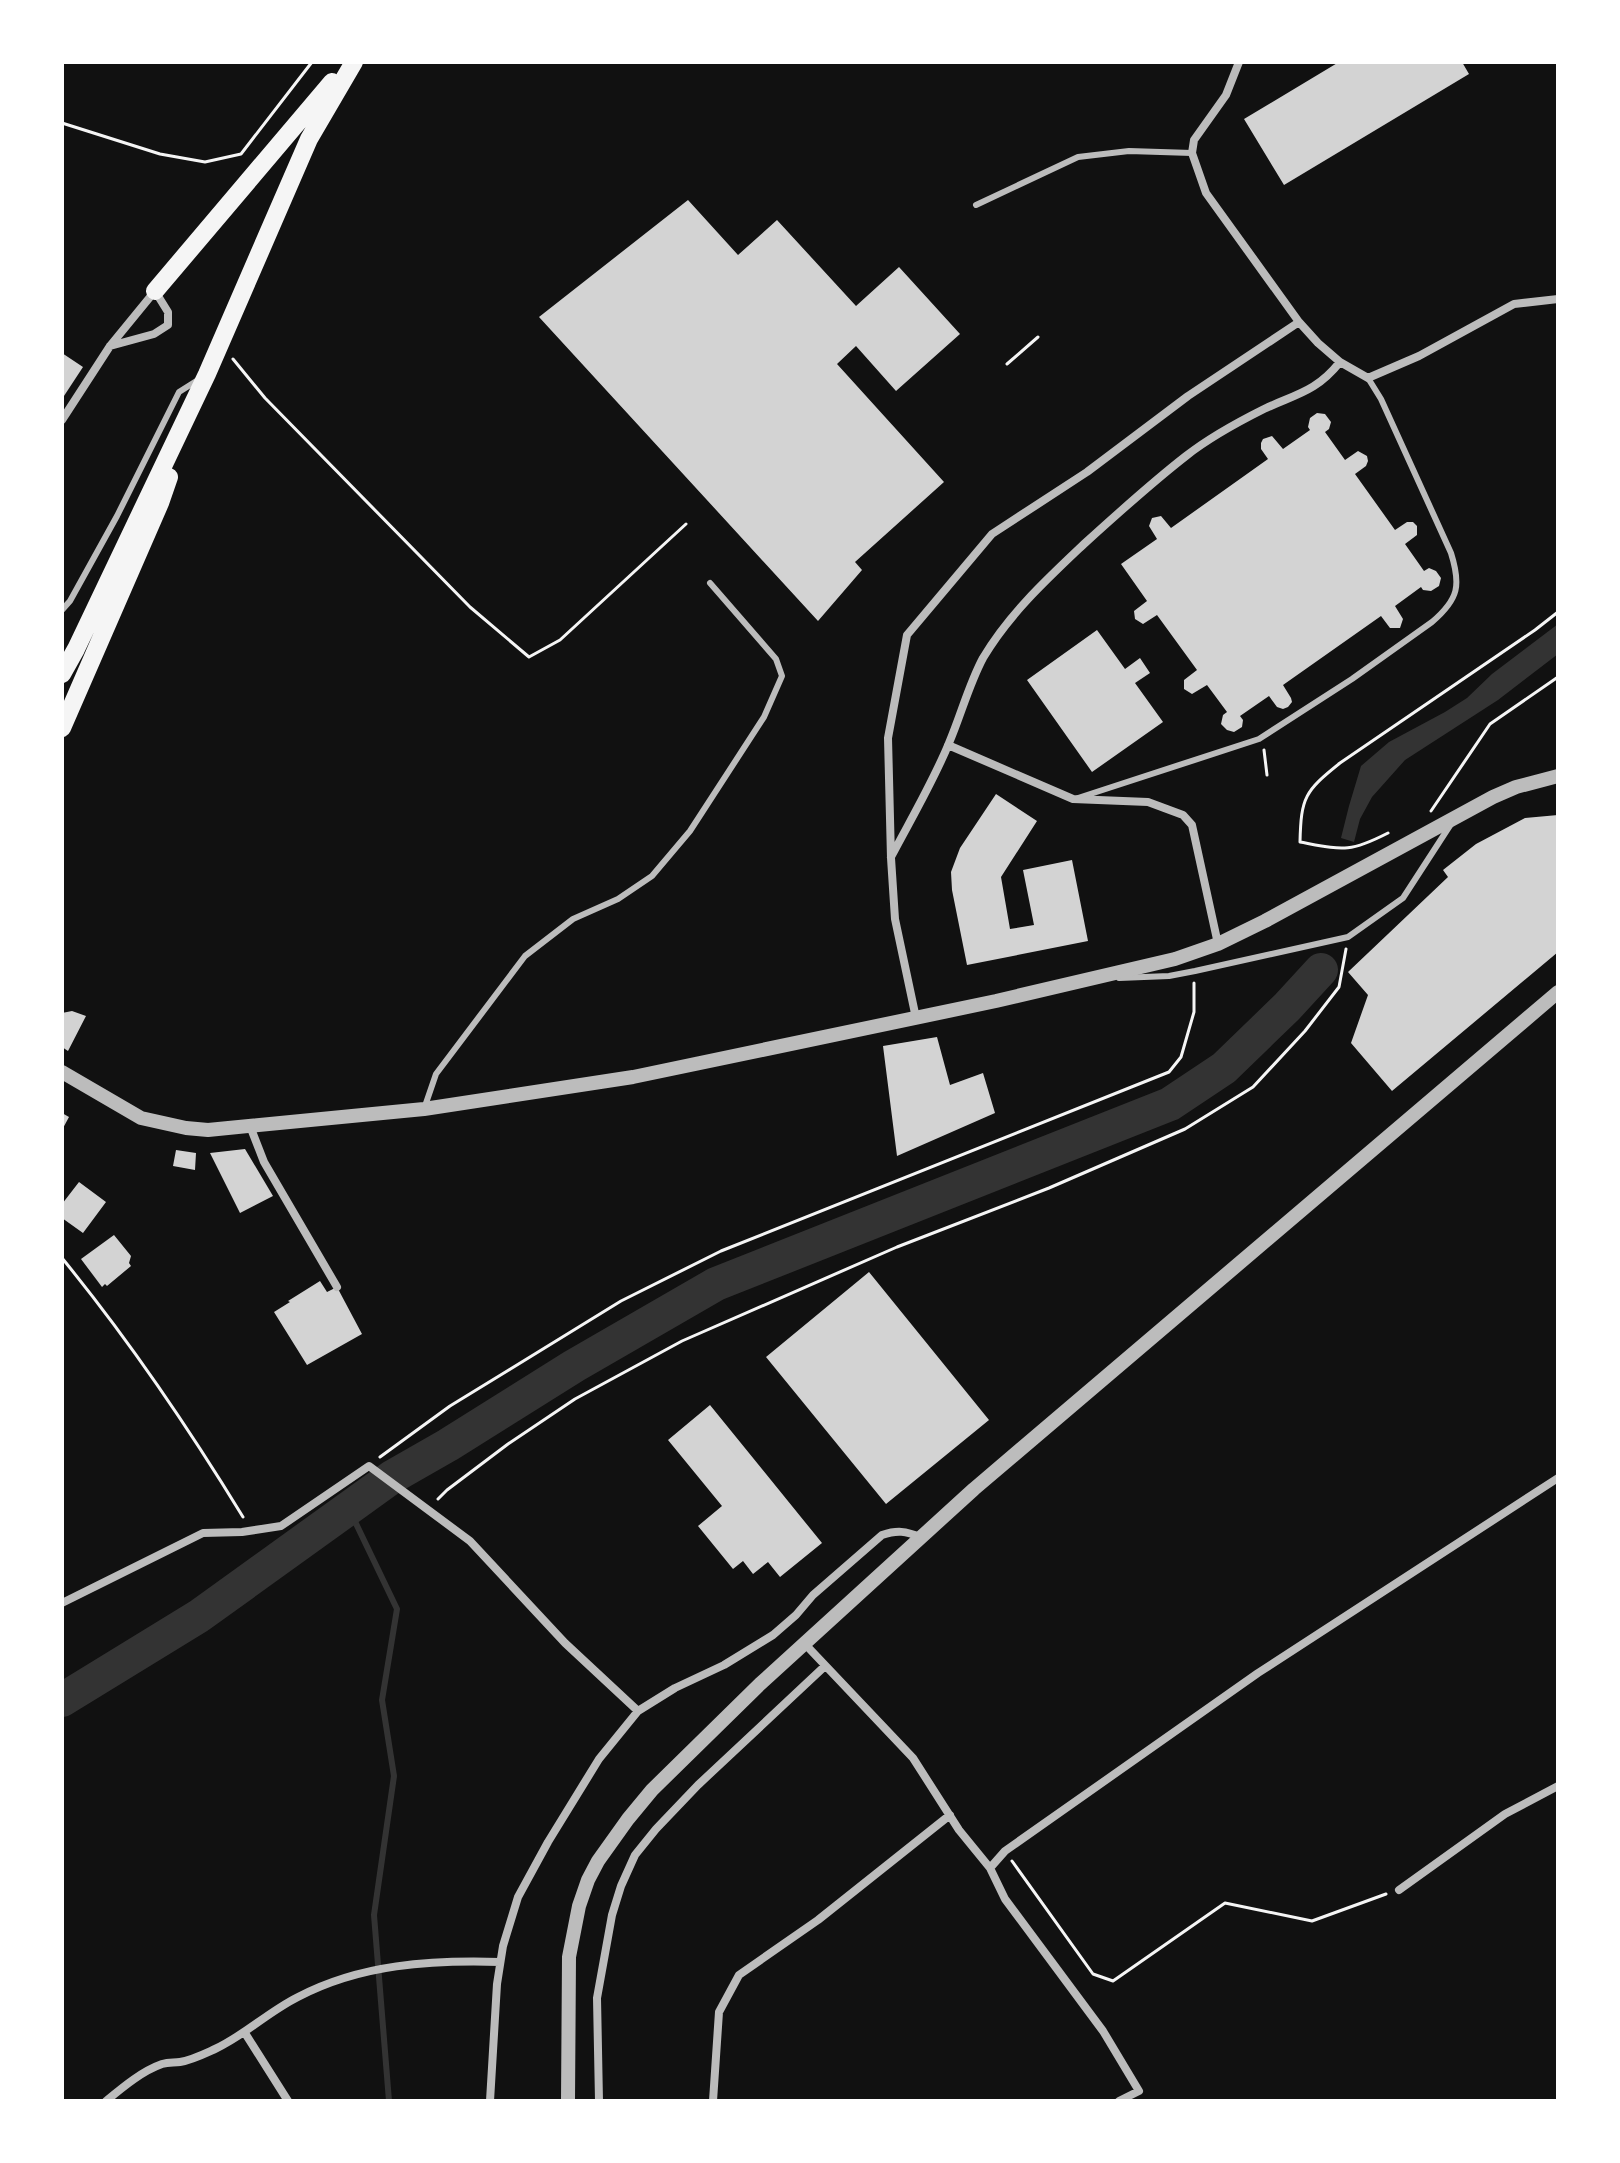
<svg xmlns="http://www.w3.org/2000/svg" width="1620" height="2163" font-family="Roboto,sans-serif">
	<rect width="100%" height="100%" fill="#111"/>
	<path fill="#333" d="M1558,624v30l-60,46 -93,60 -33,37 -12,22 -6,23 -13,-4 8,-32 12,-40 28,-24 56,-30 22,-14 25,-24z"/>
	<g fill="none" stroke-linecap="round" stroke-linejoin="round">
		<path stroke="#333" stroke-width="6" d="M349,1509l48,100 -15,91 12,76 -20,139 15,186"/>
		<path stroke="#333" stroke-width="34" d="M62,1700l137,-84 193,-139 56,-32 126,-79 142,-82 454,-180 54,-36 63,-61 34,-37"/>
	</g>
	<path fill="#d3d3d3" d="M1339,62h123l7,12 -185,111 -40,-66z
		M688,200l50,55 39,-35 79,86 43,-39 61,67 -64,57 -40,-45 -19,18 107,118 -89,80 7,8 -44,51 -279,-304z
		M62,353l21,14 -21,32z
		M1317,413l8,1 6,8 -2,7 -4,3 20,28 13,-9 9,5 1,5 -2,5 -11,8 40,56 12,-8h6l4,4v9l-12,9 19,27 5,-3 7,3 5,7 -2,8 -8,5 -8,-1 -2,-3 -26,19 8,13 -3,9h-10l-9,-12 -98,69 8,13 1,4 -4,5 -5,2 -6,-2 -8,-11 -29,20 3,4 -1,7 -8,5 -7,-2 -6,-6 2,-9 4,-3 -20,-27 -15,9 -8,-5v-9l13,-10 -40,-55 -14,9 -8,-5 -1,-8 13,-10 -26,-37 36,-25 -8,-13 3,-8 9,-2 10,12 97,-69 -7,-10v-6l2,-4 9,-3 11,13 27,-19 -2,-3 2,-9z
		M1097,630l28,39 15,-11 10,15 -15,10 28,39 -71,50 -65,-92z
		M996,794l41,27 -36,56 9,52 24,-4 -11,-55 49,-10 16,81 -121,24 -15,-75 -1,-18 9,-24z
		M1558,815v137l-166,139 -41,-48 17,-48 -20,-23 100,-95 -5,-7 33,-26 49,-26z
		M72,1011l14,5 -18,35 -6,-4v-34z
		M937,1037l13,48 33,-12 12,40 -98,43 -14,-110z
		M62,1113l7,4 -7,13z
		M245,1149l28,47 -33,17 -30,-60z
		M176,1150l20,3 -1,17 -22,-4z
		M79,1182l27,20 -23,31 -21,-15v-14z
		M114,1235l17,21 -2,7 2,3 -24,20 -2,-2 -3,3 -21,-28z
		M869,1272l120,148 -103,84 -120,-147z
		M320,1281l7,11 10,-5 25,47 -55,31 -33,-53 16,-10 -2,-1z
		M710,1405l112,138 -42,34 -12,-15 -15,12 -10,-13 -10,8 -35,-43 24,-20 -54,-66z"/>
	<g fill="none" stroke-linecap="round" stroke-linejoin="round">
		<path stroke="#f5f5f5" stroke-width="3" d="M62,123l98,31 45,8 36,-8 71,-92
			M233,359l32,39 205,209 59,50 31,-17 126,-116
			M1007,364l31,-27
			M1264,750l3,25
			M1431,811l59,-87 68,-47
			M1388,833c-39,20 -45,17 -88,9 1,-45 5,-51 40,-79l195,-133 23,-18
			M62,1258c67,82 126,169 181,259
			M380,1457l70,-51 171,-105 100,-50 448,-179 12,-15 13,-45v-29
			M438,1499l9,-9 61,-46 67,-45 107,-58 215,-94 152,-59 136,-59 68,-42 52,-56 34,-44 7,-38
			M1012,1861l81,113 20,7 112,-78 87,18 74,-27"/>
		<path stroke="#bcbcbc" stroke-width="6" d="M976,205l102,-48 51,-6 63,2
			M62,610l8,-9 47,-85 62,-124 19,-12
			M1078,798l181,-59 93,-60 80,-57c27,-23 29,-37 19,-69l-70,-154 -13,-21
			M1119,978l50,-2 26,-5 153,-34 55,-39 48,-74
			M424,1109l12,-35 89,-118 48,-37 45,-20 34,-23 38,-45 74,-114 18,-41 -6,-17 -66,-76"/>
		<path stroke="#bcbcbc" stroke-width="8" d="M1299,322l19,21 22,19 28,16 51,-22 95,-52 44,-5
			M62,420l48,-74 45,-55 13,21v13l-14,9 -44,12
			M948,745l125,54 75,3 35,13 9,10 26,119
			M891,857c20,-38 42,-75 58,-114 12,-28 20,-59 34,-85 26,-44 64,-79 101,-114 33,-30 66,-60 102,-88 24,-19 50,-33 78,-47 32,-15 52,-17 76,-47
			M916,1018l-21,-99 -4,-61 -3,-120 19,-103 85,-101 95,-62 101,-76 111,-74 -93,-129 -14,-40 2,-13 32,-45 13,-33
			M250,1126l14,36 73,125
			M62,1603l141,-70 39,-1 39,-6 88,-60 101,75 95,102 73,68
			M804,1643l109,115 46,72 31,38 15,31 98,132 36,60 -20,10
			M990,1868l15,-17 253,-178 300,-195
			M1399,1890l106,-76 53,-28
			M245,2033l43,68
			M106,2101c17,-14 36,-30 56,-37 7,-2 12,-1 18,-2 12,-2 24,-8 35,-13 30,-14 53,-37 83,-52 63,-33 132,-37 202,-35
			M490,2101l7,-117 6,-38 15,-49 30,-55 51,-83 39,-48 37,-23 49,-23 49,-30 23,-20 17,-20 69,-60c15,-5 24,-4 38,2
			M599,2101l-2,-103 15,-83 9,-29 14,-31 21,-26 42,-44 127,-119
			M713,2101l6,-89 20,-37 79,-55 132,-105"/>
		<path stroke="#bcbcbc" stroke-width="14" d="M62,1072l79,46 45,10 22,2 216,-21 209,-32 363,-76 179,-42 43,-15 47,-23 228,-124 23,-10 42,-11
			M568,2101l1,-144 10,-51 9,-26 10,-19 30,-42 24,-29 108,-106 214,-195 584,-497"/>
		<path stroke="#f5f5f5" stroke-width="18" d="M155,291l177,-209
			M62,674l14,-25 131,-275 102,-235 45,-77
			M62,728l98,-225 9,-26"/>
	</g>
	<rect width="1620" height="2163" fill="none" stroke="#ffffff" stroke-width="128"/>
</svg>
